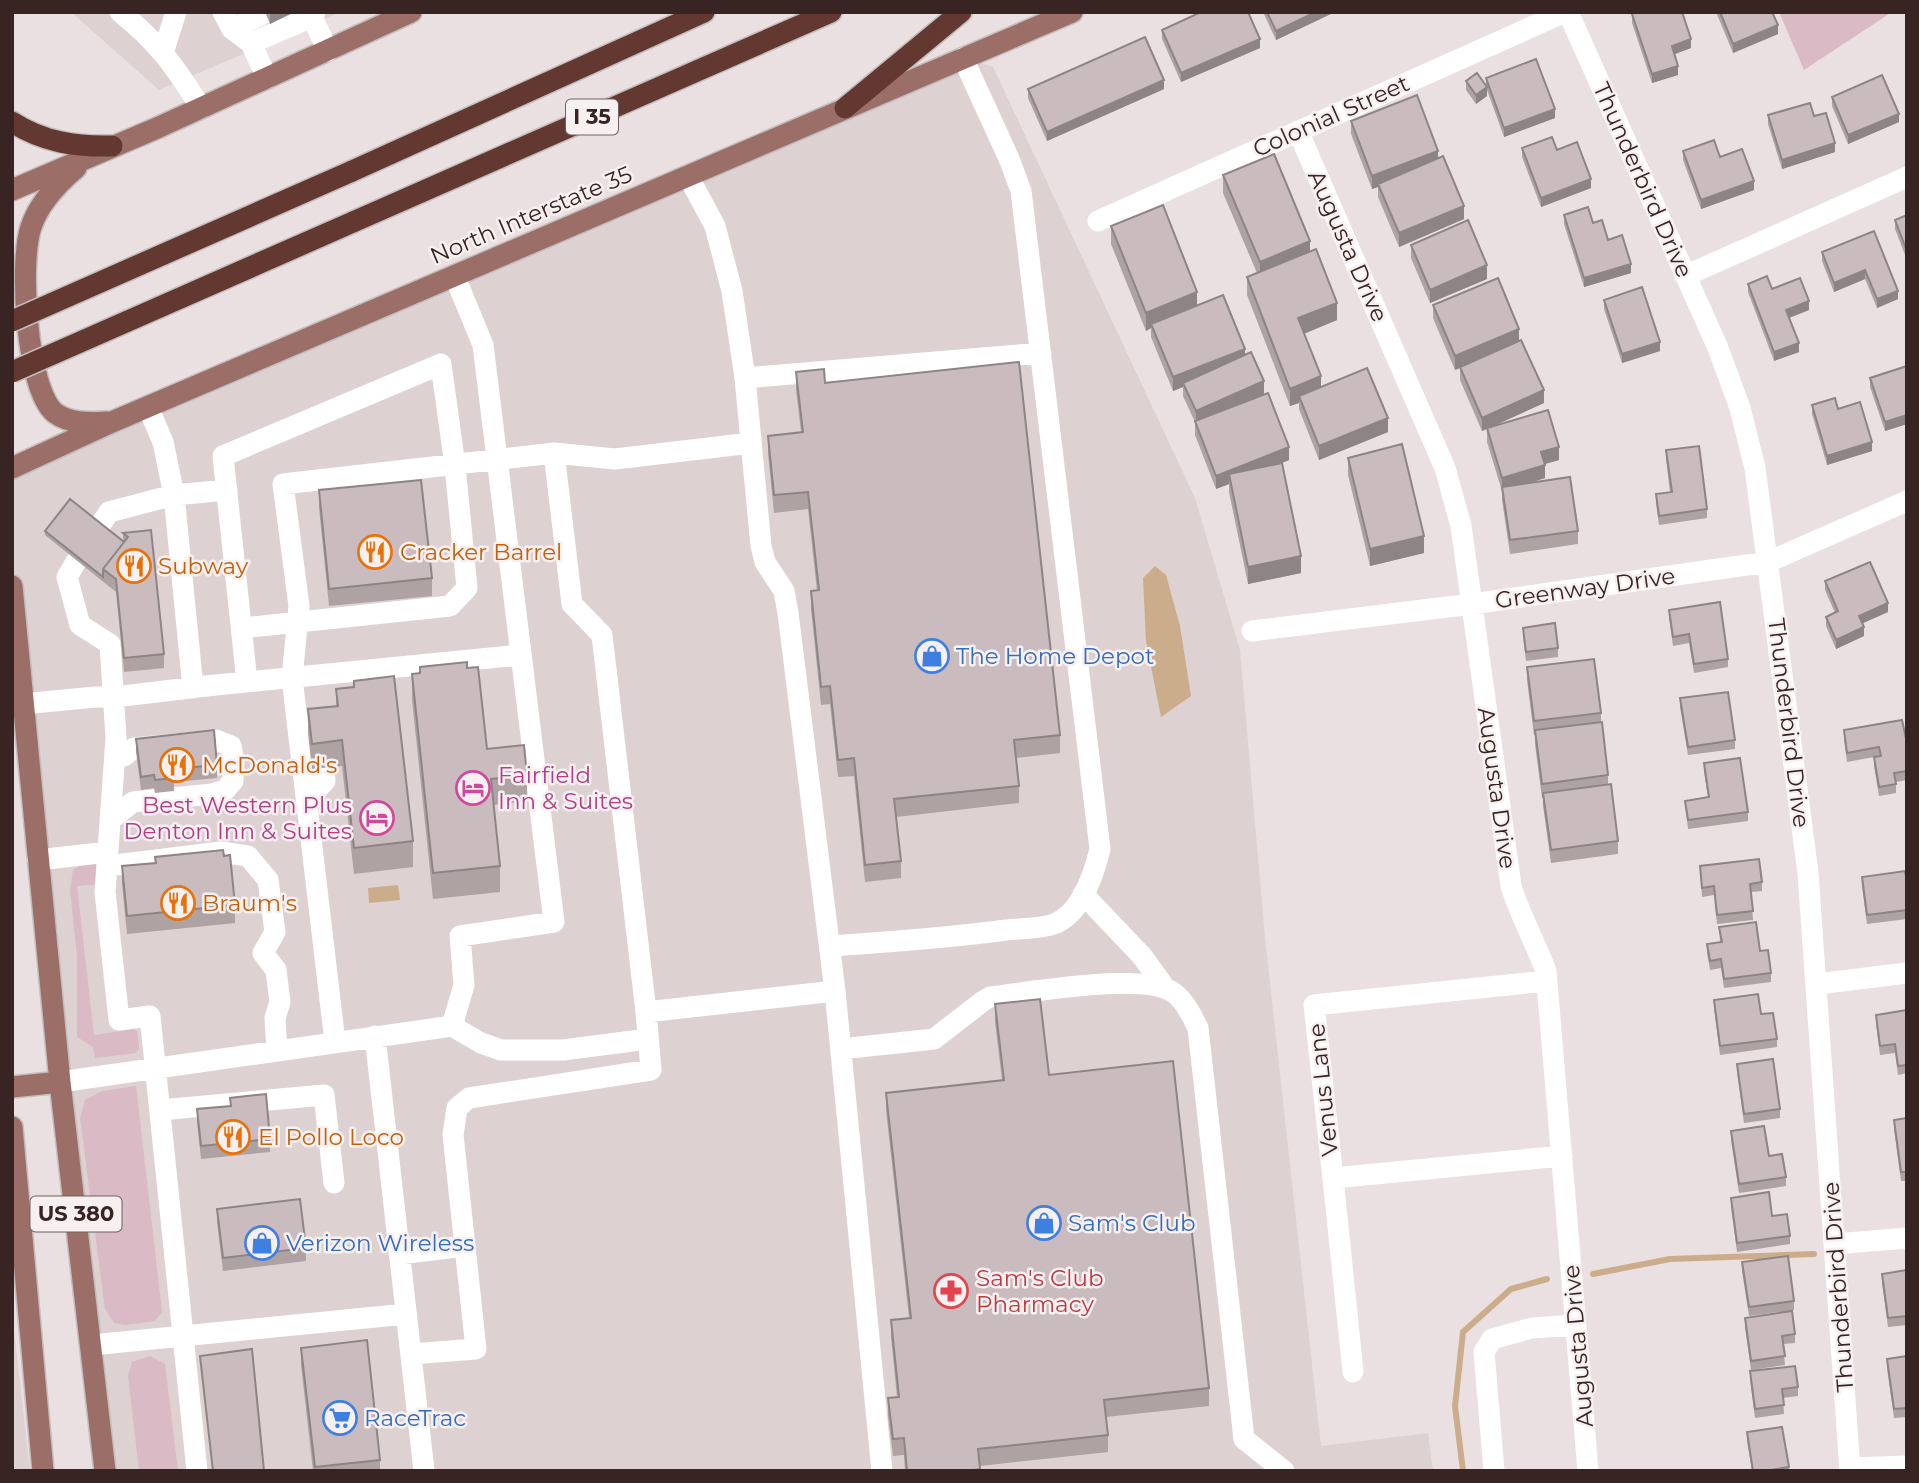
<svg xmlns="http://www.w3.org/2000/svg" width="1919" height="1483" font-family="Montserrat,sans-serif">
	<rect width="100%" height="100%" fill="#eae0e1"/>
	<path fill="#ddd1d2" d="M71,12h270l-182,78z
		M963,58l30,9 202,431 45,152 25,288 56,508 107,-13 5,38h-1328l-93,-885v-118z
		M12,1313l18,158h-18z"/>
	<path fill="#d9bac5" d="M1779,12h113l-88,58z
		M93,863l8,4 -1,17 -23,2 17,149 40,-6 3,2 2,17 -3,5 -41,5 -2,-11 -16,-10v-81l-7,-66 3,-20 8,-5z
		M136,1086l26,226 -7,9 -30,4 -11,-2 -9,-14 -25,-191 5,-18 17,-9z
		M150,1356l15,8 13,107h-39l-11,-96 4,-13z"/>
	<path fill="#cbad8b" d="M1155,566l11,9 14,51 11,70 -30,21 -15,-76 -3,-63z
		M398,885l2,15 -31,3 -1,-15z"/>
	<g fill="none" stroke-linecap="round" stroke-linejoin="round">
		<path stroke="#cbad8b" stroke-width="6" d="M1593,1274l77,-15 144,-5
			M1463,1471l-8,-65 8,-74 48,-43 36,-10"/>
		<g stroke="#c3bdbd" stroke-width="24">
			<path id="major" d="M76,168c-19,16 -37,35 -45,59 -12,35 -5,162 24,186 15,11 35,10 52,9
				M12,190l145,-62 254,-116
				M12,468l100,-46 960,-410
				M12,586l48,496 45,389
				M12,1087l48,-5
				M12,1127l31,344"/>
		</g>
		<g stroke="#c3bdbd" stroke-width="24">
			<path id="highway" d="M845,108l116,-96
				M12,122c31,20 64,25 100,24
				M350,172l354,-160
				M353,222l478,-210"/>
		</g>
		<path stroke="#fff" stroke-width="21" d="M120,12c38,30 56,56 81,96
			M223,12l9,17 19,14 16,35
			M1568,12l150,336 22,60 15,60 53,405 42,598
			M312,17l16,34
			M232,29l33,-16
			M251,43l61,-26 3,-5
			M163,53l13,-41
			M1298,131l147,337 16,58 50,360c9,29 24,56 35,85l42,500
			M688,176l27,50 17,65 13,87 16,168 4,16 19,29 4,22 47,378 47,480
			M1098,221l467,-209
			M1685,276l222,-99
			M745,378l296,-25
			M148,407l15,35 11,53 19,193
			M554,453l18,151 30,31 44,377
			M99,527l10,-15 65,-17 53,-5
			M77,560l-10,17 13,48 30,19 6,94 -11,154 14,128 31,-4 47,455
			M242,628l208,-22 17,-18 -12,-122 -14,-102 -218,92 24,226
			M1252,631l220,-27 296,-42 139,-61
			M23,704l72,-7h20l91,-11 314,-31
			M306,800l19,-19 -4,-41
			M110,820l23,-18 79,-8 13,-4 8,-9 1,-20 -3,-15 -15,-6 -82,8 -10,8h-9
			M38,860l70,-8
			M107,866l114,-14 27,4 20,24 7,52 -12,21 13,17 4,32 -5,16 2,33
			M1083,894l59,62 23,32
			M830,946c59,-4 118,-8 176,-16 15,-2 35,-1 48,-6 28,-11 40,-50 46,-75l-79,-658 -11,-30 -47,-103
			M1546,981l-232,24 19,173 229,-22
			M1817,984l90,-11
			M452,1026l12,-41 -4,-49 94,-14 -71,-577 -28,-68
			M375,1036l49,435
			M335,1042l-43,-364 7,-72 -16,-122 271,-31 61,6 136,-16
			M841,1049l93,-10 49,-38 7,-4c39,-4 155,-26 184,-4 11,8 18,23 24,35l46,411 40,32
			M60,1082l392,-56 29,17 20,7h62l85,-11
			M160,1110l164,-15 10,88
			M1333,1178l20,194
			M1835,1244l72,-6
			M399,1254l66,-8
			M92,1345l314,-31
			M411,1354l65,-5 -23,-214 4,-27 12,-10 182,-28 -5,-58 189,-21
			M1850,1468l57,-2
			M1494,1471l-10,-119 8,-13 40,-11 44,-3"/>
		<use href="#major" stroke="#9c6e68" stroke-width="21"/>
		<use href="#highway" stroke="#623830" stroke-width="21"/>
		<g stroke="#c3bdbd" stroke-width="24" stroke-linecap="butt">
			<path id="highway-bridge" d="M12,321l338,-149
				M12,372l341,-150"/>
		</g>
		<use href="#highway-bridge" stroke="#623830" stroke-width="21"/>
	</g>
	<path fill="#aea2a3" d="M265,12h29l-24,12z
		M1263,12h72l-59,28z
		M1716,12h56l6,22 -45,19z
		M1632,14l59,34 -16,6 3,21 -26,8 -20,-60z
		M1162,30l98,18 -79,34 -19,-43z
		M1486,78l69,40 -51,19 -17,-47v6l-11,8 -10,-14v-9l20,4z
		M1028,89h136l-117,52 -19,-43z
		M1832,97l67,25 -51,22 -16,-38z
		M1768,115l46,1 21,36 -53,17 -14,-45z
		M1351,121l87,37 26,61 -65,28 -21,-50v-10l-6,2 -21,-55z
		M1522,148l35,2 34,38 -50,19 -19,-50z
		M1683,151l71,39 -53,19 -18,-49z
		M1223,175l87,77 27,68 -33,14 17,53 67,45 -69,28 -20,-51v-6l-9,3 -43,-111v-18l10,-4 -34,-80z
		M1564,215l29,8 15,17 23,33 -47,14 -20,-63z
		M1907,215v45l-12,-31v-9z
		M1111,226l86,79 48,50 19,39 25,66 -7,3 19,110 -53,11 -19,-92v-8l-13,5 -21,-54v-13l-12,-26v-9l-10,4 -22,-54v-9l-5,3 -35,-87z
		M1874,231l24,68 -21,9 -12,-29 -31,13 -12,-31v-9z
		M1411,245l76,34 -57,24 -19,-45z
		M1748,284l24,5 37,21 -20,8 10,34 -25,9 -26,-69z
		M1604,300l56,51 -38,12 -18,-54z
		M1433,305l86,36 25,62 -55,25 70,32 -14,4v14l-15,5 48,48v13l-68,10 -8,-54v-9l-15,-49v-13l-5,2 -22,-51v-12l-5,2 -22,-52z
		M1907,366v58l-22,7 -15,-44v-9z
		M796,372l29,11 235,352v18l-44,5 3,28v17l-123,14 5,44v17l-36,4 -11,-106 -16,1 -8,-73 -9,1 -10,-96v-18h6l-9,-82 -34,4 -6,-60v-17l33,-4 -5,-42z
		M1812,405l26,4 34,42 -45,14 -15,-51z
		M1666,450l41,59v9l-48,7 -3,-22v-9l14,-2 -4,-33z
		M1348,458l76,95 -54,13 -22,-91z
		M319,490l113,88v18l-103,10 -10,-98z
		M151,530l13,124v14l-40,4 -8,-80 -71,-57v-4l78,11v-9z
		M1825,581l63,31 -26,11 2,13 -28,13 -10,-23v-9l9,-4 -10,-23z
		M1669,610l59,49v8l-34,6 -5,-30 -16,3 -4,-28z
		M1523,628l35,20v9l-32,4 -3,-24z
		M1527,667l74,46v9l7,53v9l10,57v13l-67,9 -8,-57v-8h-1l-7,-54v-9h-1l-7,-55z
		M467,668l20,81 40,26v26l-34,4 7,61v26l-67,7 -21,-199v-26z
		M336,689l77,152v26l-59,7 -12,-108 -30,3 -4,-35v-25l28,-3z
		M1680,698l55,42v9l-47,6 -8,-48z
		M1844,730l63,13v37l-11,2v11l-17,3 -5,-30v-9l-27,5 -3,-23z
		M136,739l81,26v13l-43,4v9l-19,2 -1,-5 -13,2 -5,-38z
		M1704,763l44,49v9l-60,8 -3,-28 23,-4 -4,-25z
		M224,856l11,49v18l-108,11 -5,-50v-18l33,-3v-6z
		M1700,866l62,16v9l-11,1 2,28 -36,4 -3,-29 -12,2z
		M1862,877l45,5v37l-40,5 -5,-38z
		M1719,927l41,24 11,22v9l-47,6 -3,-20 -11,2 -3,-17v-9l13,-2z
		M1714,1000l47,14 16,25v8l-57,8 -6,-47z
		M995,1004l54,71 160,313v18l-103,11 2,18v17l-128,14v5h-75l-1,-16 -11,1 -5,-40v-18l9,-1 -6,-60v-17l18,-2 -23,-208v-17l116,-13 -7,-58z
		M1907,1010v63l-9,2 -3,-22 -15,2 -4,-31v-9z
		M1737,1064l43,45v9l-36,5 -7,-51z
		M230,1098l40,41v13l-69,7 -4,-37v-13l33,-3z
		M1907,1118v63h-6l-7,-52v-9z
		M1731,1131l38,25 17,21v9l-47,7 -8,-53z
		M1731,1198l41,18 18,20v8l-53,8 -6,-45z
		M217,1209l89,39v13l-83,10 -6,-49z
		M1742,1262l52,39v9l-45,6 -7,-45z
		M1907,1270v55l-19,2 -6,-44v-9z
		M1745,1318l50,16v9l-12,1 2,21 -34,5 -6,-43z
		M301,1348l79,112v11h-67l-12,-106z
		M1907,1356v61l-13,1 -7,-50v-9z
		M1750,1371l48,16v9l-15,2 1,16 -29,4 -5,-38z
		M1747,1432l42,35v4h-37l-5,-30z"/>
	<path fill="#8d8485" d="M275,12h19l-24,12v-9z
		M1316,12h19l-59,28v-9z
		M1778,25v9l-45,19v-9z
		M1260,39v9l-79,34v-9z
		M1691,39v9l-19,7v-9z
		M1678,66v9l-26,8v-9z
		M1164,80v9l-117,52v-9z
		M1487,87v9l-11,8v-9z
		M1555,109v9l-51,19v-9z
		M1899,114v8l-51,22v-9z
		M1835,143v9l-53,17v-9z
		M1438,151v13l-60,20v3l-6,2v-13z
		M1591,179v9l-50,19v-9z
		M1754,181v9l-53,19v-9z
		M1464,206v13l-65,28v-14z
		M1310,241v18l-50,21v-18z
		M1631,264v9l-47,14v-9z
		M1487,265v14l-57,24v-13z
		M1865,270v9l-31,13v-9z
		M1898,291v8l-21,9v-9z
		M1197,292v17l-46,15v4l-5,3v-18z
		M1809,301v9l-23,9v-9z
		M1337,303v17l-39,16v-18z
		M1519,329v13l-64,28v-14z
		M1660,342v9l-38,12v-9z
		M1799,343v9l-25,9v-9z
		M1245,349v13l-62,21v4l-10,4v-14z
		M1321,376v18l-22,2v7l-9,3v-17z
		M1264,381v13l-68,30v-13z
		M1544,390v13l-62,28v-13z
		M1907,415v9l-22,7v-9z
		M1388,418v14l-69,28v-14z
		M1872,442v9l-45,14v-9z
		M1289,447v13l-58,23 -2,-9v10l-13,5v-13z
		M1559,447v13l-18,5v-13z
		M1545,465v13l-42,13 -1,-4v4v-13z
		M1424,536v17l-54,13v-17z
		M1301,556v17l-53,11v-17z
		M1888,603v9l-29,13v-9z
		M1864,627v9l-28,13v-9z"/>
	<path fill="#cabcbe" stroke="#8d8485" stroke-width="2" d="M1201,12h47l12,27 -79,34 -19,-43z
		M1267,12h49l-40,19z
		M1636,12h46l9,27 -19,7 6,20 -26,8 -20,-60z
		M1720,12h52l6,13 -45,19z
		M1145,37l19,43 -117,52 -19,-43z
		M1536,59l19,50 -51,19 -18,-50z
		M1477,73l10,14 -11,8 -10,-14z
		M1882,75l17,39 -51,21 -16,-38z
		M1417,95l21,56 -66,25 -21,-55z
		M1810,103l4,13 12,-3 9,30 -53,17 -14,-45z
		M1552,137l5,13 20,-8 14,37 -50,19 -19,-50z
		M1714,140l6,17 22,-8 12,32 -53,19 -18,-49z
		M1274,154l36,87 -50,21 -37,-87z
		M1443,156l21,50 -65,27 -21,-49z
		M1163,205l34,87 -51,21 -35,-87z
		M1588,207l5,16 9,-3 6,20 14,-5 9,29 -47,14 -20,-63z
		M1907,215v36l-12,-31z
		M1468,220l19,45 -57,25 -19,-45z
		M1874,231l24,60 -21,8 -12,-29 -31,13 -12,-31z
		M1316,249l21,54 -39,15 23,58 -31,13 -43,-112z
		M1767,276l5,13 28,-11 9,23 -23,9 13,33 -25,9 -26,-68z
		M1498,278l21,51 -64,27 -22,-51z
		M1642,287l18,55 -38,12 -18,-54z
		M1223,295l22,54 -72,28 -22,-53z
		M1521,340l23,50 -62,28 -22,-51z
		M1251,352l13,29 -68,30 -13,-28z
		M1019,362l41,373 -46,5 5,46 -125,13 7,62 -36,4 -11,-107 -16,2 -8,-74 -9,1 -10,-96 8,-1 -11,-98 -34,3 -6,-59 35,-4 -7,-60 28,-3 1,14z
		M1907,366v49l-22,7 -15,-44z
		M1367,368l21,50 -69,28 -20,-50z
		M1268,393l21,54 -73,29 -21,-55z
		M1835,398l3,11 22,-7 12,40 -45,14 -15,-51z
		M1548,410l11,37 -18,5 4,13 -43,13 -15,-50z
		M1402,444l22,92 -54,13 -22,-91z
		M1699,446l8,63 -48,7 -3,-22 16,-2 -6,-42z
		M1282,463l19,93 -53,11 -19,-93z
		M1570,477l8,54 -68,9 -8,-53z
		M421,480l11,98 -103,11 -10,-99z
		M70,499l54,43 -21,27v8l-58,-46z
		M151,530l13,124 -40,4 -8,-79 -13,-10 25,-32 -5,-4z
		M1870,562l18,41 -29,13 5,11 -28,13 -10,-23 12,-6 -13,-30z
		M1720,602l8,57 -34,5 -5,-30 -16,3 -4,-27z
		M1555,623l3,25 -32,4 -3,-24z
		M1594,659l7,54 -67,8 -7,-54z
		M467,662v6l11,-1 9,82 37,-4 3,30 -36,4 9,87 -67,7 -21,-199 8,-1v-6z
		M394,676l19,165 -59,7 -12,-108 -30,4 -4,-35 30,-3 -2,-17 18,-2v-6z
		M1728,692l7,48 -47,7 -8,-49z
		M1902,720l5,23v28l-13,2 2,11 -17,3 -5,-30 7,-1 -2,-9 -32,6 -3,-23z
		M1602,722l6,53 -66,9 -7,-54z
		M214,730l3,35 -44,4 1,9 -19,2 -1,-5 -13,2 -5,-38z
		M1740,758l8,54 -60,8 -3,-19 24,-4 -5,-34z
		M1611,784l7,57 -67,9 -8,-57z
		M223,850l1,6 6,-1 5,50 -108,11 -5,-50 34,-3 -1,-6z
		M1759,859l3,23 -12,2 3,27 -36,4 -3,-29 -12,2 -2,-22z
		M1905,871l2,11v28l-40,5 -5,-38z
		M1756,922l4,29 8,-1 3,23 -47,6 -3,-20 -11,2 -3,-17 15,-2 -3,-15z
		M1758,994l3,20 12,-1 4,26 -57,7 -6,-46z
		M1040,999l9,76 124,-14 36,327 -105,12 4,35 -130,14 2,20 -11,2h-62l-3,-33 -11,1 -5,-41 11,-1 -8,-77 20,-2 -25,-225 118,-13 -9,-76z
		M1907,1010v55l-9,1 -3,-22 -15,2 -4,-31z
		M1773,1059l7,50 -36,5 -7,-50z
		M266,1094l4,45 -69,7 -4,-37 34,-3 -1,-8z
		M1907,1118v54h-6l-7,-52z
		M1764,1126l5,30 13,-2 4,23 -47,7 -8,-53z
		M1769,1192l3,24 15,-2 3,22 -53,7 -6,-45z
		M300,1199l6,49 -83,10 -6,-49z
		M1788,1256l6,45 -45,6 -7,-45z
		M1907,1270v46l-19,2 -6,-44z
		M1792,1311l3,23 -13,2 3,20 -34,5 -6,-43z
		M367,1340l13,120 -65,7 -14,-119z
		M252,1349l12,122h-51l-13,-115z
		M1907,1356v52l-13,1 -7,-50z
		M1795,1366l3,21 -16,2 2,16 -29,4 -5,-38z
		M1782,1427l7,40 -24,4h-12l-6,-39z"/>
	<defs>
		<g id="restaurant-ring" transform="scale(1.75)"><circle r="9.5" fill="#f7f0f1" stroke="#e8710a" stroke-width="1.5"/><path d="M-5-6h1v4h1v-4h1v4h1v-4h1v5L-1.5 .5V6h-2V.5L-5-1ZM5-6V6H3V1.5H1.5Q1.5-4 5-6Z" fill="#e8710a"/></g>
		<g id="shop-ring" transform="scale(1.75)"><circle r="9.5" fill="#f7f0f1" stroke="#3f7fe0" stroke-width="1.5"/><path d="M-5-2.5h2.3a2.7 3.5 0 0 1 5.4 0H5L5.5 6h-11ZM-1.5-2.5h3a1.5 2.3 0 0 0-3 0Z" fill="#3f7fe0"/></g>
		<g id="hotel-ring" transform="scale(1.75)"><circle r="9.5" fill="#f7f0f1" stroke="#d1479c" stroke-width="1.5"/><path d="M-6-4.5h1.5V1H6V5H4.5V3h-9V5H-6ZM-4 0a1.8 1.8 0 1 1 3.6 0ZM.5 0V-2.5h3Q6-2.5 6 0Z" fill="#d1479c"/></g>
		<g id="pharmacy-ring" transform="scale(1.75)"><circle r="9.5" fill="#f7f0f1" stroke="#e0444e" stroke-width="1.5"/><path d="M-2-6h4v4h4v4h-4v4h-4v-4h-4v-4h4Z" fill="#e0444e"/></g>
		<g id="supermarket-ring" transform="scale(1.75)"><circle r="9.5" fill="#f7f0f1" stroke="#3f7fe0" stroke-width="1.5"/><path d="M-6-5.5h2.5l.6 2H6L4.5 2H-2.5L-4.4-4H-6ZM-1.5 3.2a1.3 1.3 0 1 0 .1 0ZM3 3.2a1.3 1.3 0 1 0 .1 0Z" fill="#3f7fe0"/></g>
	</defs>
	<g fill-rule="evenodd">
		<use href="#restaurant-ring" x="375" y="552"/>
		<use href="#restaurant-ring" x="134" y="566"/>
		<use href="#shop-ring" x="932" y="656"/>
		<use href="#restaurant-ring" x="177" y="765"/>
		<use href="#hotel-ring" x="473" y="788"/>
		<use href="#hotel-ring" x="377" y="818"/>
		<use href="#restaurant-ring" x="178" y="903"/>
		<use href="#restaurant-ring" x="233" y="1137"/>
		<use href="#shop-ring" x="1044" y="1223"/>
		<use href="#shop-ring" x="262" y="1243"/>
		<use href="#pharmacy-ring" x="951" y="1291"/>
		<use href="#supermarket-ring" x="340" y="1418"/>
	</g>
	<g text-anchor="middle" stroke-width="5" stroke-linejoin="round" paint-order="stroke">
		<g fill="#f7f0f1" stroke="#716160" stroke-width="2">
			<rect x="566" y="99.5" width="52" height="35" rx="5"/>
			<rect x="30.5" y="1196.5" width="91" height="35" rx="5"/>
		</g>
		<g font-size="21" font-weight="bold" fill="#382422">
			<text x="592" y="124">I 35</text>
			<text x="76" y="1221">US 380</text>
		</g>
		<g font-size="23" fill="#382422" stroke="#f7f0f1">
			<text transform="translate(1331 116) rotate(-24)" y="8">Colonial Street</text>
			<text transform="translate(1643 180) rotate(66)" y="8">Thunderbird Drive</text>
			<text transform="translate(531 215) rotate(-23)" y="8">North Interstate 35</text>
			<text transform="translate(1348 246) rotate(66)" y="8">Augusta Drive</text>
			<text transform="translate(1585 588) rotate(-8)" y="8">Greenway Drive</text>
			<text transform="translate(1789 723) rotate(83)" y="8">Thunderbird Drive</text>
			<text transform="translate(1497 788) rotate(82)" y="8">Augusta Drive</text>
			<text transform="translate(1323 1090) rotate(-96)" y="8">Venus Lane</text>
			<text transform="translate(1838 1287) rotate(-94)" y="8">Thunderbird Drive</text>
			<text transform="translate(1578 1346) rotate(-95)" y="8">Augusta Drive</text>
		</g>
		<g font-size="23" fill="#c56008" stroke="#f7f0f1" text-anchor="start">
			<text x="400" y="560">Cracker Barrel</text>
			<text x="158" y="574">Subway</text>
			<text x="202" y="773">McDonald's</text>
			<text x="202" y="911">Braum's</text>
			<text x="258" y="1145">El Pollo Loco</text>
		</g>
		<g font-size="23" fill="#366cbe" stroke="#f7f0f1" text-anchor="start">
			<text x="956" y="664">The Home Depot</text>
			<text x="1068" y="1231">Sam's Club</text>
			<text x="286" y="1251">Verizon Wireless</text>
			<text x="364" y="1426">RaceTrac</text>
		</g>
		<g font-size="23" fill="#b23c85" stroke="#f7f0f1" text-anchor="start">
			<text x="498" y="783">Fairfield<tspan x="498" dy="26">Inn &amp; Suites</tspan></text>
			<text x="352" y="813" text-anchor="end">Best Western Plus<tspan x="352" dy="26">Denton Inn &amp; Suites</tspan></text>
		</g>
		<g font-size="23" fill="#be3a42" stroke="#f7f0f1" text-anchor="start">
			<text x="976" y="1286">Sam's Club<tspan x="976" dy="26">Pharmacy</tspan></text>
		</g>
	</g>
	<rect width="1919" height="1483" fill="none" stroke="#382422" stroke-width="28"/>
</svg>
